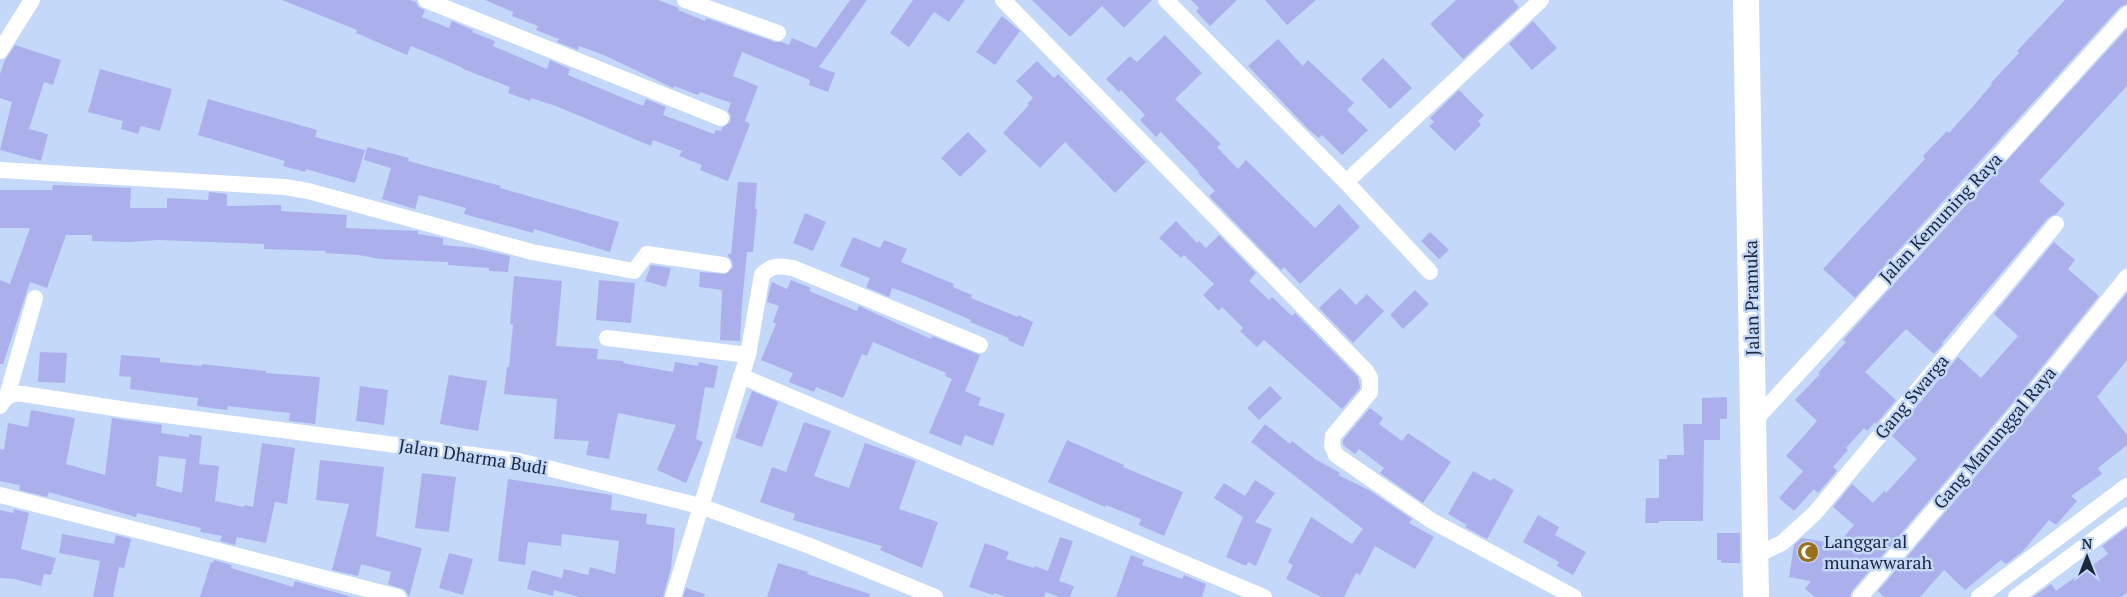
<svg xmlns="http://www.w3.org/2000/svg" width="2127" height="597" font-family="'PT Serif',serif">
	<rect width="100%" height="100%" fill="#c4d8f9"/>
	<path fill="#abb0ec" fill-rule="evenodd" d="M282,0h128l6,2 2,5 7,3 -3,7 27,11 3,-7 21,9 -1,2 23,9 -2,5 54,23 3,-9 20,9 -2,6 75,31 3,-7 20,8 -3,8 51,19 2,-4 5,1 1,-3 8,-6 1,-6 -3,-5 3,-8 -31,-11 -2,3 -24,-9 -1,2 -67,-32 -27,-10 -1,4 -21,-8 2,-3 -23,-9 2,-4 -26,-10 1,-4 -28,-12h173l21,8 -1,2 27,11 1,-3 69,24h7l7,3 3,-7 24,10 34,-48h17l-48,67 16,6 -7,19 -19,-7 1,-5 -68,-28 -9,24 25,10 -13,35 5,3 -22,57 -28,-11 2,-5 -23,-9 3,-5 -29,-11 -2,6 -95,-40 -25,-8 -1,3 -22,-8 2,-6 -47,-18v-1l-25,-11 -27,-11 -4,9 -51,-22 1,-3z
		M913,0h52l-16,22 -15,-10 -25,35 -19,-14z
		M1032,0h120l-28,28 -22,-22 -32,31z
		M1191,0h46l-27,26 -14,-15 3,-3z
		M1265,0h51l-29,25z
		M1456,0h57l6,7 -56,52 -33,-35z
		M2065,0h62v4l-7,3 -265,291 -32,-29 102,-110 -2,-3 24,-25 2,2 26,-29 17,-20 -1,-1 28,-30 -2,-2z
		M1002,16l18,15 -25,34 -19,-13z
		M1533,21l24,27 -25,22 -23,-26z
		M2127,29v57l-88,95 26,23 -9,10 -8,4 -106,125 1,1 -9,10 -28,-25 -41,43 31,28 -20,24 -1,-2 -8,9 -3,-3 -18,20 2,2 -15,17 4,4 -19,22 -4,-4 -20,22 -15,-13 24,-27 -17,-15 31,-35 -22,-21 25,-26 -2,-1 28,-31 -3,-2z
		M1165,35l37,38 -27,26 46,45 -4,3 21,22 8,-9 69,68 24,-24 21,23 -60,57 -16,-17 -3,3 -72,-74 6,-5 -17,-18 1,-1 -38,-40 -5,5 -16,-17 5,-5 -24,-25 -2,2 -13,-13 24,-23 7,6z
		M1278,39l25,27 5,-6 46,43 -7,7 21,20 -26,25 -20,-20 -3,3 -10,-8 -61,-64z
		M15,45l46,15 -8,25 -9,-3 -15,47 19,5 -7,27 -41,-11 12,-48 -12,-4v-24l5,-14z
		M1383,58l29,30 -22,21 -29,-30z
		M1037,61l17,17 4,-4 88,88 -31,31 -50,-51 -25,26 -37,-35 26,-28 -2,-1 6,-6 -17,-17z
		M100,69l72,20 -12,42 -19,-5 -3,8 -17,-5 2,-8 -35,-9z
		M1459,90l25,25 -6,6 3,4 -26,26 -26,-25 5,-4 -4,-4z
		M208,99l109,31 -2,7 50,13 -10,33 -49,-14 -1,3 -22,-6 2,-5 -87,-26z
		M968,132l19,19 -27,26 -19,-19z
		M367,147l42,11 -1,3 93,25 -1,2 119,34 -9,30 -76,-23 -1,4 -69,-19 2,-6 -47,-13 -4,14 -33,-10 9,-31 -27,-8z
		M738,182l19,1 -2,26h2l-4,43h-6l-5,52 -2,37 -20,-1 2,-50 -23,-3 1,-15 26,2 7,-7 -1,-6 -4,-5v-2h3z
		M53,185l78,3 -1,20h37v-10l41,2 1,-8 18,2v12l54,-1v6l66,4 -1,13 72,3v3l25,4v7l31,3 36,8 -2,16 -19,-1v-3l-41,-3v-3l-68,-3 -22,-4 -33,-2 1,-2 -62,-2v-5l-106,-4 -29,2 -37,-1v-6h-26l-19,53 -17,-6 -27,82h-3v-84l10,4 20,-56h-30v-38h52z
		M805,213l21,9 -13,29 -20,-8z
		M1176,221l21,22 2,-2 7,7 13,-13 37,38 -7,8 20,19 3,-3 20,19 3,-3 63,64 2,11 -18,21 -78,-69 -7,7 -17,-16 3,-3 -21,-21 -3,4 -16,-16 11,-11 -30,-29 -3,3 -22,-20z
		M1430,232l19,18 -10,9 -18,-18z
		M853,237l27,11 4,-8 23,9 -6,13 53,22 -1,3 19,8 -1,3 47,19v-2l15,7 -10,25 -15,-7 1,-2 -39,-16 1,-2 -56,-24 -23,-8 -3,9 -23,-10 4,-9 -30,-12z
		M2054,242l21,18 -7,9 31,27 -79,98 -168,197 -2,6h-35l-10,-8 6,-8 -22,-4 5,-32 8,-7 36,6 16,-19 -21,-18 19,-23 21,19 11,-12 2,2 31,-34 -25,-23 66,-79 23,21 37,-42 -24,-22z
		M651,265l20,3 -5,19 -21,-6z
		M514,276l48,5 -6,65 42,3 -1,10 27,2 -1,2 50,9 2,-10 23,4 1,-4 19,4 -4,22 -9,-1 -9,52 7,3 -17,41 -29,-13 19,-45 -58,-12 -9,46 -23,-4 3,-14 -35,-2 3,-40 -53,-5 3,-27h2l4,-42 -3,-1z
		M599,280l36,3 -4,40 -35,-3z
		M791,280l20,8 -2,3 48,20 2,-5 72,33 1,-3 48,19 -15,36 16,7 -3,7 27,9 -12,32 -28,-11 -4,11 -32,-13 23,-54 -7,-3 1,-3 -73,-31 -6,14 -5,-2 -19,44 -27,-11 -2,5 -25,-10 4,-9 -32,-13 15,-36 -3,-2 6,-16 -12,-4 3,-14 2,-6 15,7z
		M1340,288l16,17 11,-11 17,17 -31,32 -34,-35z
		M1415,290l14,14 -26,25 -13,-14z
		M2127,293v67l-30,37 30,38v10l-29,23 4,6 -31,22 6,5 -21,24 -7,-5 -26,31 -17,13 -5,-4 -36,30 -21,-20 -24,27h-36l-6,-6 158,-185z
		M40,352l27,1 -2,30 -27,-1z
		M121,355l39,3v4l42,4v-2l64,7v2l54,4 -5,47 -26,-3 1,-8 -62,-7 -1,4 -30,-4 1,-8 -68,-9 1,-12 -12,-1z
		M449,375l38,6 -9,50 -38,-7z
		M360,386l28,4 -4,35 -28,-4z
		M1270,386l12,12 -23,22 -12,-12z
		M752,391l26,11 -16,45 -27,-9z
		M1727,397v22h-7v21h-16l-1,81h-44v2h-14l1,-25h13v-39h8v-4h17l-1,-31h19v-26z
		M1370,408l13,10 -4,6 23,17 6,-8 43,29 -28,41 -43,-30 4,-5 -25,-19 -4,5 -12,-9v-5z
		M31,410l44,8 -9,46 39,11 7,-57 50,7 -1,8 28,4v-3l13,2 -3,28 20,2 -4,35 29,6 1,-2 8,2 9,-64 33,5 -8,56 -12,-2 -9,41 -29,-6 -2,8 -15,-4 2,-5 -22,-4 1,-4 -64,-15 -1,4 -87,-25 -2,5 -28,-7 1,-5 -20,-4v-32l4,1 4,-27 20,4zM159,456l27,3 -4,34 -26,-7z
		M804,422l27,9 -17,45 35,12 16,-45 51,18 -17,48 39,13 -16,46 -42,-18 2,-4 -89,-26 2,-6 -35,-12 12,-35 14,5z
		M1265,424l25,20 2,-3 23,18 25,14 -2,2 31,15 43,29 -3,4 25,14 -19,32 -40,-23 -15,29 -4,-2 -12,24h-23l-35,-18 7,-14 -5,-3 23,-45 41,27 11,-15 -112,-87z
		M1067,440l57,25 -1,2 60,25 -19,44 -25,-11 2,-6 -35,-14 -1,2 -57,-25z
		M320,460l64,7 -8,69 46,12 -13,49 -4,-7 -17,-6 3,-12 -30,-8 -3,12 -26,-6 17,-66 -33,-4z
		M1473,471l18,10 2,-3 21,12 -27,49 -22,-12 2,-2 -19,-11z
		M422,473l34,4 -7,55 -34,-4z
		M508,479l104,16 -1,15 36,4 -1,10 29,4 -4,40 -8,29h-84l-25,-7 -1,6 -26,-7 5,-19 30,8 2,-9 24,6 2,-8 25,7 4,-33 -57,-7 -1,12 -33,-4 -3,23 -27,-4z
		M1255,480l20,13 -20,29 17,7 -16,37 -8,-4 -2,4 -20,-9 17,-40 -29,-19 10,-15 21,13z
		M14,509l15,4 -8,36 35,9 -5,17 -7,-1 -3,12 -27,-7 -14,-1v-68l13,3z
		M1538,515l21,12 -4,8 31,17 -13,23 -16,-9 2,-4 -36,-20z
		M2127,527v66l-6,4h-88l18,-13 5,7 52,-37 -6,-8z
		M1717,533h23v30h-19v-3h-4z
		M62,534l52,10 2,-9 15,4 -7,29 -5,-1 -6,30h-20l7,-36 -41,-8z
		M1060,537l13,4 -14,40 15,5 -4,11h-11l-13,-5 -2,5h-38l-12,-4 -1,2 -24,-8 16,-44 24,9 -3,7 28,9 1,-2 13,5z
		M449,553l24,6 -10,36 -24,-7z
		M1131,555l13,5 -2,5 40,14 2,-4 22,9 -4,13h-86z
		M214,560l18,5 -1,3 62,19 2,-6 57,16h-152l11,-35 2,1z
		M778,563l30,9 -1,2 63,20 -1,3h-102z
		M686,588l19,6 -1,3h-21z"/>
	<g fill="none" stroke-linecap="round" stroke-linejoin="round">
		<path stroke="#fff" stroke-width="16" d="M426,0l295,118
			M685,0l93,33
			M1003,0l363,371 4,7v14l-37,44 -1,10 4,9 96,66 142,76
			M1166,0l180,182 84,90
			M0,51l32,-51
			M0,170l285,17 23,4 224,61 102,19 13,-17 76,11
			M1346,182l195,-182
			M607,338l141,17
			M741,376l523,221
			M7,396l28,-98
			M0,406c6,-11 12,-13 23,-12l104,16 392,51 181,45 110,40 125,51
			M1754,421l224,-242 149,-165
			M0,495l398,102
			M1755,556l27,-13 33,-30 241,-289
			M673,597l75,-242 14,-80c10,-11 17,-9 31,-7l187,77
			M1860,597l168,-197 99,-123
			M1979,597l148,-111
			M2016,597l111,-82"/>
		<path stroke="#fff" stroke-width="26" d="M1746,0l10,597"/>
	</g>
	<defs>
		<g id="mosque-disc" transform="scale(1.125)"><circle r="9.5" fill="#99711d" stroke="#c4d8f9"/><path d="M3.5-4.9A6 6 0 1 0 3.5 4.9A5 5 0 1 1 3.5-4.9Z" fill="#fff"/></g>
	</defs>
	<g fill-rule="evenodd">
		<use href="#mosque-disc" x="1808" y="552"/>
	</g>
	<g text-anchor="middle" stroke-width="5" stroke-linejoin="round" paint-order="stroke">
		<g font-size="18" fill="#1b273c" stroke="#c4d8f9">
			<text transform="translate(1941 218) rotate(-47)" y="6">Jalan Kemuning Raya</text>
			<text transform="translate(1752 298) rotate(-91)" y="6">Jalan Pramuka</text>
			<text transform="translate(1912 397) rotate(-50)" y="6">Gang Swarga</text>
			<text transform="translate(1995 438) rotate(-50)" y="6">Gang Manunggal Raya</text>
			<text transform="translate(473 457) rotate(9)" y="6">Jalan Dharma Budi</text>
		</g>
		<g font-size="18" fill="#1b273c" stroke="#c4d8f9" text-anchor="start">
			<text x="1824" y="548">Langgar al<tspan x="1824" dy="21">munawwarah</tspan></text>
		</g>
	</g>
	<g transform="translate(2087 557)" stroke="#c4d8f9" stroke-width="4" paint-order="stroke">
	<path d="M0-4L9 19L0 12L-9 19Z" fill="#1b273c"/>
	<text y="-8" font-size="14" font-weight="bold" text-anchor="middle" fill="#1b273c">N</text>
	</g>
</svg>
